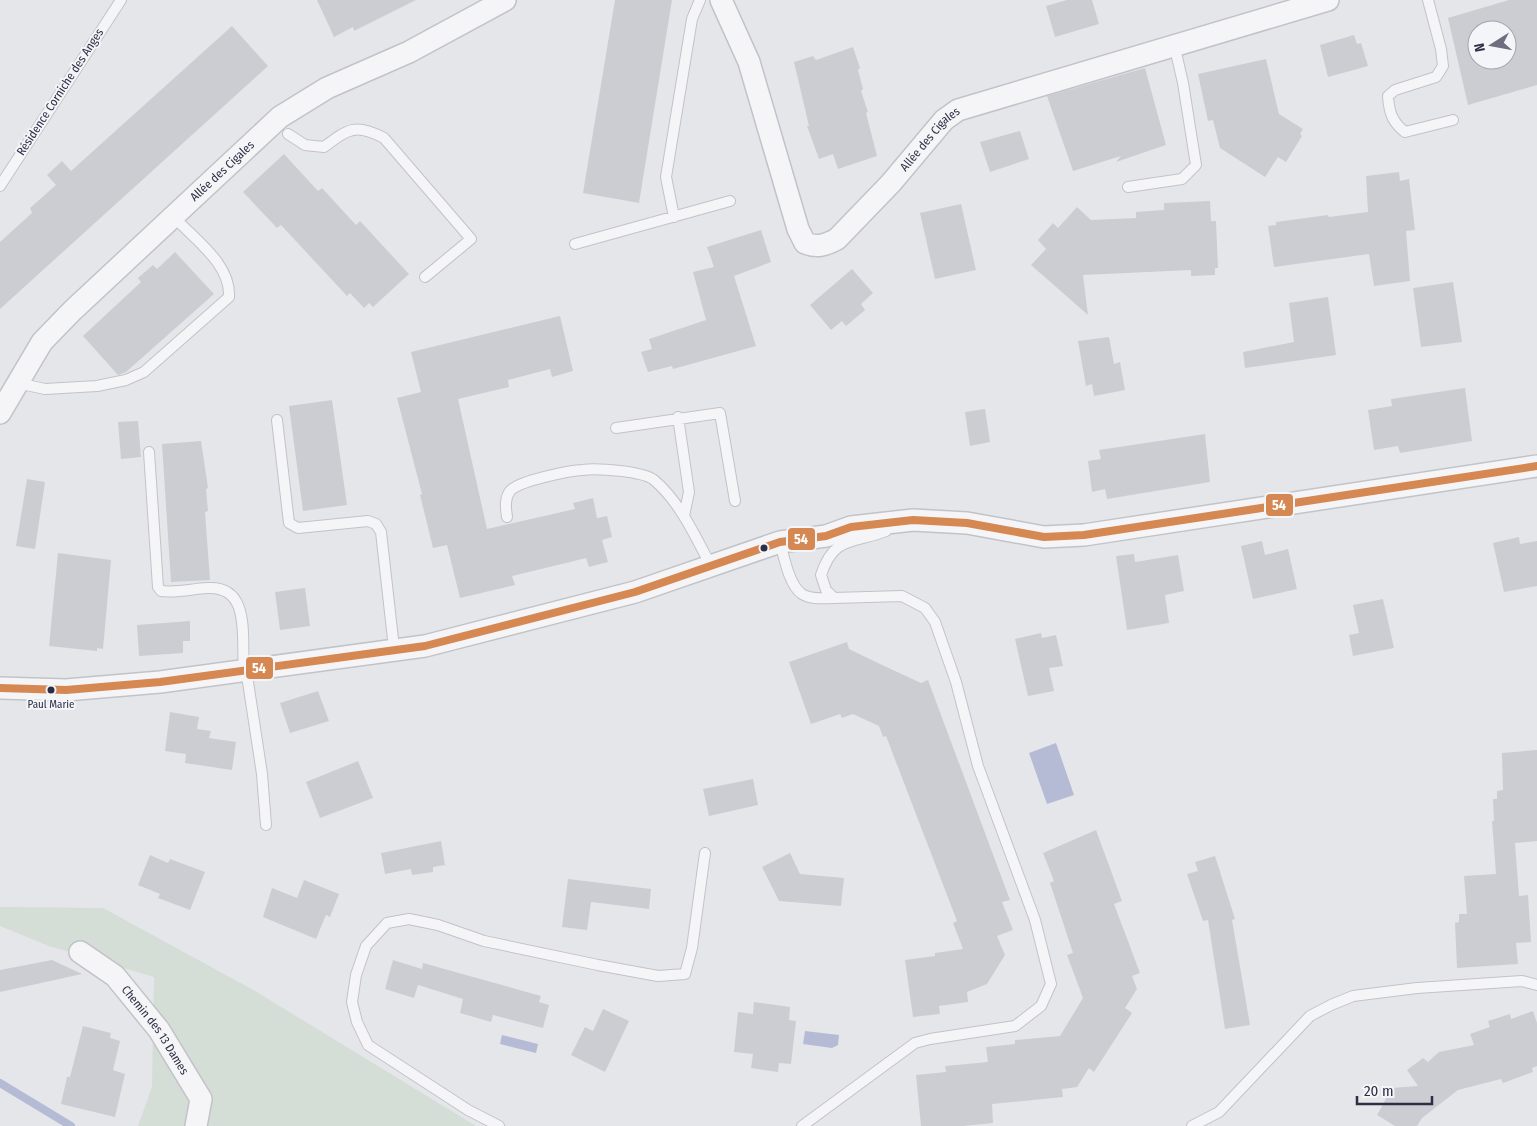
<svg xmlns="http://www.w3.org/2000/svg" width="1537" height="1126" font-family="'Fira Sans Condensed',sans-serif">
	<rect width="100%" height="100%" fill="#e5e6ea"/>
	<path fill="#d4ddd6" d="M0,907l103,1 152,83 221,135h-338l14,-39 2,-110 -105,-31 -49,-20z"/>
	<path fill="#b5bbd4" d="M1056,743l18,52 -27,9 -18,-51z
		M805,1031l34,4 -1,10 -6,3 -29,-4z
		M502,1035l36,9 -2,9 -36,-9z"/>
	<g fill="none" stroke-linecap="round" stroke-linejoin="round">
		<path stroke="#b5bbd4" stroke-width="8" d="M0,1083l71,43"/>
	</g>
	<path fill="#cccdd2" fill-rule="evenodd" d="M317,0h99l-62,31 -1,-4 -19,10z
		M615,0h57l-33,203 -56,-10z
		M1067,0h25l7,24 -44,13 -9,-31z
		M1509,0h28v85l-69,20 -20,-87zM1477,30h30v30h-30z
		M232,26l36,40 -268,243v-67l32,-29 -2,-5 26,-23 -9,-10 15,-14 9,10z
		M1354,35l3,9 4,-1 7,23 -40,11 -8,-32z
		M853,47l7,21 -2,2 5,19 -2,2 7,21 -2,1 11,43 -39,13 -5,-15 -14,5 -12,-33h2l-15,-64 19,-6 3,4z
		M1266,59l13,55 24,15 -3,5 2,2 -16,26 -8,-5 -13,20 -45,-29 -7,-28 -5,1 -10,-47z
		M1145,68l21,77 -50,17 5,-6 -48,15 -26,-75z
		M1020,131l9,28 -39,13 -10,-30z
		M284,154l34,37 4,-3 34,37 4,-4 49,53 -36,33 -4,-4 -5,5 -14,-15 -3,3 -66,-71 -4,3 -34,-36z
		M1399,172l1,9 9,-2 6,51 -9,1 4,50 -36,5 -5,-32 -95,13 -6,-41 8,-1v-3l52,-7 1,2 39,-5 -2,-36z
		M1210,201l1,20h5l2,47h-3v7l-24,1v-6l-108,5 5,40 -57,-50 15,-16 -8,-9 15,-17 5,5 19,-21 14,13 45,-2v-6l28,-2v-7z
		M961,204l15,66 -41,9 -15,-66z
		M761,230l10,32 -37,14 22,70 -83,23 -1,-3 -24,6 -7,-20 11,-3 -3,-10 57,-19 -13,-48 21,-5 -7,-20z
		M175,252l39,42 -88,78 -8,3 -35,-39 58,-54 -3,-4 15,-13 4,4z
		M852,269l21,24 -12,11 4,6 -19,16 -4,-5 -11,9 -21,-25z
		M1453,282l9,60 -41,5 -8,-59z
		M1328,297l8,58 -91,13 -2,-16 51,-10 -5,-39z
		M560,316l13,55 -21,6 -2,-8 -19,5 -23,6 1,7 -51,12 29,130 88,-20 -2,-6 20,-5 4,20 10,-2 5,21 -10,3 6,22 -19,5 -3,-9 -20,5 -54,13 3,9 -55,13 -13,-53 -14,3 -13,-53 2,-1 -25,-96 24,-6 -10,-40z
		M1109,337l5,27 6,-2 5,28 -31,6 -2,-12 -6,2 -8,-45z
		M1465,388l7,53 -72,12 -2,-7 -24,4 -6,-40 24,-4 -1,-7z
		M332,400l15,105 -44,6 -14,-105z
		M985,409l5,33 -20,4 -5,-34z
		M138,421l3,36 -20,2 -3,-37z
		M1205,434l5,48 -103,17 -2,-10 -13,3 -4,-31 13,-2 -2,-9z
		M201,441l7,47 -2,1 2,22 -3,1 5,68 -39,2 -9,-138z
		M27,479l18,3 -10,67 -19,-3z
		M1519,537l1,7 17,-3v45l-33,6 -11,-49z
		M1262,541l3,14 23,-6 9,40 -44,10 -12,-53z
		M58,553l53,7 -8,89 -6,-1v3l-48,-5z
		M1134,554l1,8 43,-7 6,36 -19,4 4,28 -42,7 -11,-74z
		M305,588l5,38 -30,4 -5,-38z
		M1383,599l11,49 -41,8 -4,-21 10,-2 -6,-28z
		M190,621v20h-7v12l-44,3 -2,-31z
		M1041,633l1,5 14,-3 7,31 -14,2 5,23 -26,5 -13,-57z
		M847,642l2,7 31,15 41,19 7,-3 82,220 -8,2 11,28 -16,6 8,19 -18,29 -20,8 1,10 -29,4 1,8 -27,3 -8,-57 30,-4v-3l28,-4 -10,-26 4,-2 -71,-185 -3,1 -4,-11 -26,-12 -11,4 -2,-4 -29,10 -22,-62z
		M318,691l11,30 -39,12 -10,-30z
		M170,712l29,5 -2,12 14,2 -2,7 27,4 -4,28 -47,-7 1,-9 -21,-3z
		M1537,750v91l-22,2 4,53 9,-1 3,47 -15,1 2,21 -61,4 -2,-45 4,-1v-8h8l-3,-38 32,-2 -4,-53h2l-1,-22h4v-8l6,-1 -1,-37z
		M358,761l15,37 -53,20 -14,-36z
		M753,779l5,26 -49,11 -6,-27z
		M1096,830l26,71 -8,3 26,69 -8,3 5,13 -12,19 7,5 -38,59 -5,-4 -12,19 -15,2 1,8 -71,7 1,19 -30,3h-42l-5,-51 30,-3 -1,-6 43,-4 -2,-15 29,-3v-4l45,-4 23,-38 -16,-43 6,-2 -23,-70 4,-2 -11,-28z
		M441,841l4,24 -12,2v5l-21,3 -1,-6 -26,5 -4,-21z
		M790,853l10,21 44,4 -3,28 -62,-5 -17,-34z
		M150,855l18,8 2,-4 35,13 -15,38 -32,-12 2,-4 -22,-9z
		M1215,856l20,63 -3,1 18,105 -25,4 -17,-109 -5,1 -16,-47 11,-3 -3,-9z
		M568,879l83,10 -2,20 -58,-7 -4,28 -25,-3z
		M304,880l35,14 -9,23 -4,-2 -10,24 -53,-22 9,-29 25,10z
		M52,960l30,14 -82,18v-22z
		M393,960l29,9 1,-6 118,33 -2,6 10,3 -6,23 -50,-13 -2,7 -31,-9 3,-14 -45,-14 -4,13 -29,-9z
		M754,1002l36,5 -1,13 7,1 -5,43 -12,-1 -1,9 -27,-4 2,-14 -19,-2 4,-40 15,2z
		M603,1009l26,12 -24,51 -34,-17 14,-28 8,4z
		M1533,1011l4,12v43l-5,2 1,4 -30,11 -2,-4 -43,11 -36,28 -5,8h-22l-18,-11 15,-27 26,-2 -11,-16 16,-12 5,4 11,-10 35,-7 -4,-11 20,-7 -2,-6 22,-7 1,5z
		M83,1026l28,7 -1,5 10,3 -7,29 12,4 -10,43 -54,-13 6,-27h3z"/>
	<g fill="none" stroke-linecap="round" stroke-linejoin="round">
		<g stroke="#c2c3c8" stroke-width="12">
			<path id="lane" d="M1428,0l13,49 2,17 -7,11 -41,13 -7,6c1,16 4,26 17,36l48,-12
				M288,134l17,11 19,2c24,-18 31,-24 60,-9l87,101 -46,38
				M0,186l121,-186
				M1128,187l54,-8 14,-14 -13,-82 -9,-39
				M674,217l-8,-40 26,-158 8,-19
				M575,244l155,-43
				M17,383l28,6 52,-3 29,-6 18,-8 85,-75c2,-33 -34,-57 -55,-80
				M678,417l11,75 -5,24
				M277,420l12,103 9,5 70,-7 8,3 5,8 13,116
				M616,428l104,-15 15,88
				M149,452l9,135 3,4c16,2 30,-2 46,-3 45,-3 34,51 37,81
				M507,517c-1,-8 -3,-18 3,-26 8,-10 58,-20 72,-21 15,-2 61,1 72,10 26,22 41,56 57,86
				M780,542c4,15 9,43 22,52 9,6 22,4 32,4
				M246,669l16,105 4,51
				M499,1126l-31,-16 -100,-65 -11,-23 -5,-20 4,-27 10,-29 21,-23 22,-4 29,6 46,16 114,24 60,11 27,-2 7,-26 13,-95
				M802,1126l113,-83 15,-4 85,-13 26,-20 10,-22 -16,-64 -57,-154 -22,-84 -21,-60 -10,-14 -23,-12 -68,2 -8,-8 -5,-15c13,-40 32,-31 65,-44
				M1192,1126l27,-14 91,-96 21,-11 22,-9 64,-8 105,-7 15,4"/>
		</g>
		<g stroke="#c2c3c8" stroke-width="24">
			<g id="street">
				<path id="s1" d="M721,0l28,62 49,167 7,14c12,5 21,2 32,-4l54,-56 53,-63 14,-10 370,-110"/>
				<path id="s2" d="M0,413l42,-71 30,-31 208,-194 47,-29 82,-36 96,-52"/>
				<path d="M0,688l66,2 94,-8 265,-36 210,-54 145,-50 46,-6 25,-9 62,-7 54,3 77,14 40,-2 453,-69"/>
				<path id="s3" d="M80,952l35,24 44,54 42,69 -5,27"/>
			</g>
		</g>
		<use href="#lane" stroke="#f5f5f7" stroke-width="10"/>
		<use href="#street" stroke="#f5f5f7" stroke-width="21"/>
		<g stroke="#f4f5f9" stroke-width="11">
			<path id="bus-1" d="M0,688l66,2 94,-8 265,-36 210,-54 145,-50 46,-6 25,-9 62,-7 54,3 77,14 40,-2 453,-69"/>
		</g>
		<use href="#bus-1" stroke="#d68852" stroke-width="8"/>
	</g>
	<g fill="#2c2e44" stroke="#f4f5f9" stroke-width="2">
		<circle cx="764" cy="548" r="4.5"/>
		<circle cx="51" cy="690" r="4.5"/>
	</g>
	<g text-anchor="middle" stroke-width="4" stroke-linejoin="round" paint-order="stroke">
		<g font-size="11" fill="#2c2e44" stroke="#f4f5f9">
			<text x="51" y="708">Paul Marie</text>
		</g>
		<g font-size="12" fill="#2c2e44" stroke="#f4f5f9">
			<text transform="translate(60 92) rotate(-57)" y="4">Résidence Corniche des Anges</text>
			<text dy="4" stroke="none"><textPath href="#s1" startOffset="428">Allée des Cigales</textPath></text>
			<text dy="4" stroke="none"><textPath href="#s2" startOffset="331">Allée des Cigales</textPath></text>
			<text dy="4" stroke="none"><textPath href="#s3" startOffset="110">Chemin des 13 Dames</textPath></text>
		</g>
	</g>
	<g stroke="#f4f5f9" stroke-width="2">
		<rect x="1265" y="493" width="29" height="24" rx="5" fill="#d68852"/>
		<rect x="787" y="527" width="29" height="24" rx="5" fill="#d68852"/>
		<rect x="245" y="656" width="29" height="24" rx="5" fill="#d68852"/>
	</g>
	<g font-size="14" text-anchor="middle" font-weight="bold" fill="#fff">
		<text x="1279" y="510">54</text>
		<text x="801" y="544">54</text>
		<text x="259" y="673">54</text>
	</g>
	<g transform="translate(1492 45) rotate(259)"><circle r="24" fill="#f4f5f9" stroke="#a4a5b1"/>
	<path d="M0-4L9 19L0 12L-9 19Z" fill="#6d6e7e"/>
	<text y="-8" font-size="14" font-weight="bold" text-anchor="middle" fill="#2c2e44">N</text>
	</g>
	<path d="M1357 1096v8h75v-8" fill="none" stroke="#2c2e44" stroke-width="2.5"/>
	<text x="1364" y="1096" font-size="15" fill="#2c2e44" stroke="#f4f5f9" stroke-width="4" paint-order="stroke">20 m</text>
</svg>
